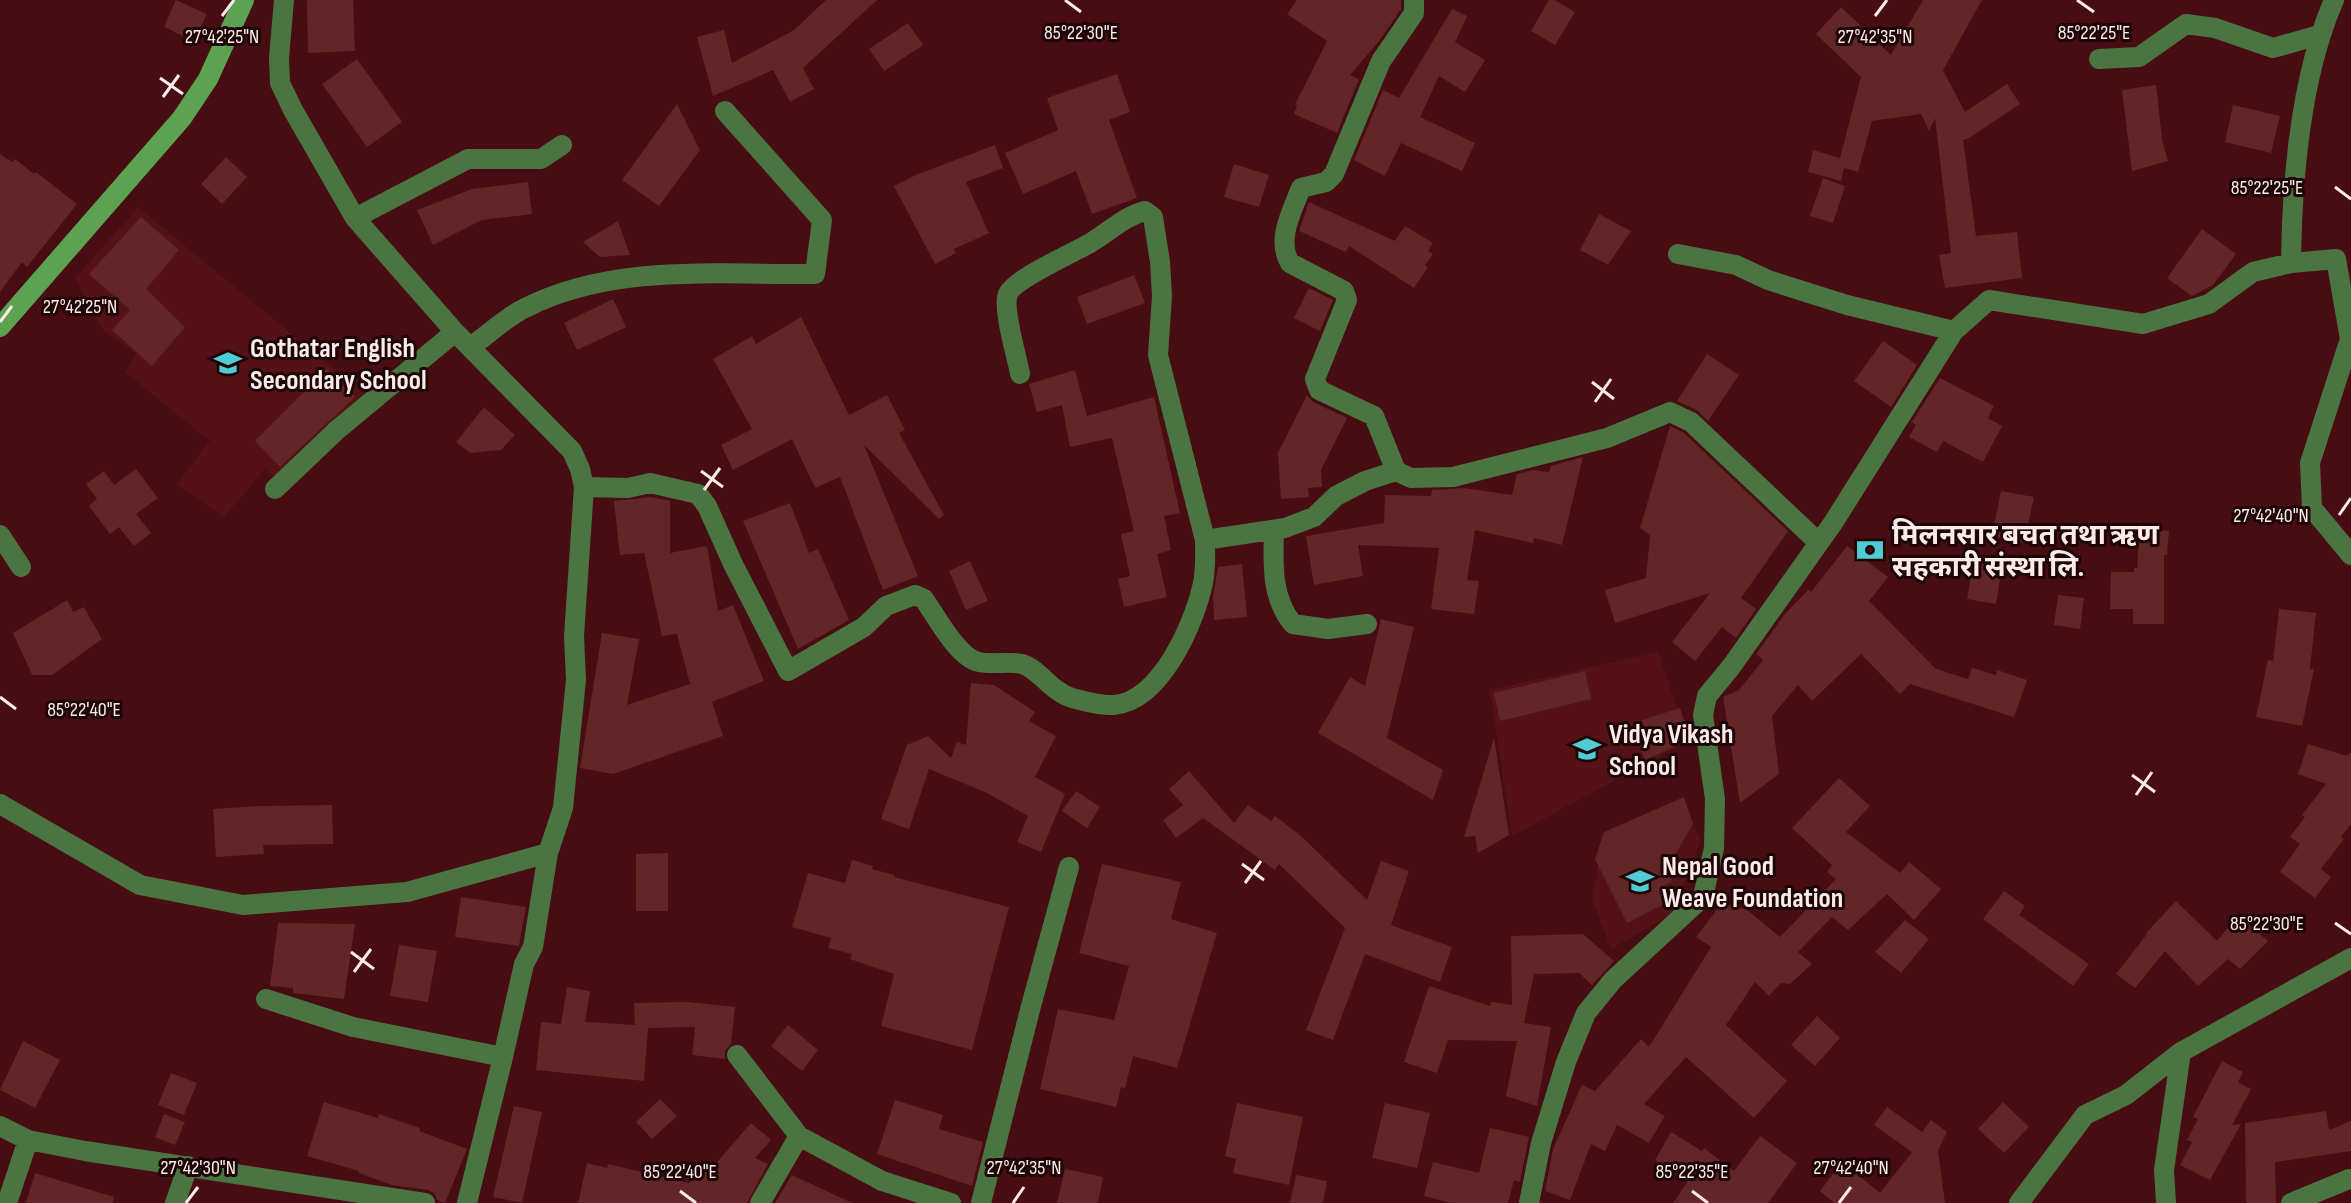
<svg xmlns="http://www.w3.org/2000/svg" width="2351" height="1203" font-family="'Sofia Sans Condensed','Noto Sans Devanagari',sans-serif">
	<rect width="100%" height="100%" fill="#470d12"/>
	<path fill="#541217" d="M138,207l227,188 -87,86 -13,-12 -41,48 -47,-33 33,-43 -85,-69 11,-18 -33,-24 -28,-52z
		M1658,652l30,89 -176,95 -22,-146z
		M1685,814l16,25 -27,74 -63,36 -19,-50 7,-37z"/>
	<path fill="#622627" d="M176,0l31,14 -13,27 -30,-14z
		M307,0h46l2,51 -47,2z
		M826,0h51l-74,68 11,21 -24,13 -17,-32 -60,26 -16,-59 27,-7 8,33 62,-33z
		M1297,0h104v9l-21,31 -30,35 9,4 -22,54 -43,-19 3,-8 -2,-2 32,-63 -40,-27z
		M1549,0h6l20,12 -20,33 -24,-14z
		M1923,0h59l-39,70 22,42 42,-28 13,20 -51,34 -6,2 13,96 41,-4 5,46 -77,10 -6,-33 12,-2 -16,-135 -6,13 -8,-17 -49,7 -14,51 -14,-4 -3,13 -33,-9 5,-22 27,8 21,-81 -45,-43 25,-27 50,48z
		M1452,9l15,7 -12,26 30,18 -20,32 -26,-16 -19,41 55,26 -13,28 -61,-28 -16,33 -31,-16 29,-70 16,8z
		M908,23l15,22 -39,26 -15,-22z
		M357,59l45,63 -35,25 -45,-63z
		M1117,74l13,38 -21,8 28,78 -45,16 -16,-43 -53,23 -18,-41 53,-23 -11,-32z
		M2156,85l6,54 6,22 -36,10 -10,-81z
		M677,104l23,46 -41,56 -37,-26z
		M2233,105l47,11 -9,37 -46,-11z
		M995,145l8,23 -37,14 23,51 -35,16 2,4 -21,11 -41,-78 24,-12z
		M0,154l12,8 3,-3 19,15 2,-2 41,32 -50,63 -5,-5 -22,30z
		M226,157l21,20 -25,27 -21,-20z
		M1234,164l35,11 -10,32 -35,-10z
		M1823,178l22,8 -12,37 -23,-7z
		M528,182l4,32 -50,6 -49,25 -16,-35 55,-21z
		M1309,202l86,39 10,-15 28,17 -5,8 5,3 -8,11 3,2 -14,21 -65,-42 -3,6 -47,-21z
		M1599,214l32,17 -23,34 -28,-15z
		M141,217l38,33 -33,39 39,38 -33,39 -40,-36 18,-20 -41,-36z
		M618,221l12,34 -30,2 -17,-15z
		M2202,229l34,25 -23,31 -21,11 -25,-18z
		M1134,275l11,28 -58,21 -10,-27z
		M1309,288l24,12 -13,31 -26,-13z
		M613,299l13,28 -49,23 -13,-27z
		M801,317l48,98 38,-20 18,35 -6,3 45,82 -5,4 -75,-74 54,131 -35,14 -43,-113 -25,11 -23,-49 -59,31 -12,-25 31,-16 -39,-70 39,-23 4,8z
		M1883,341l34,24 -26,42 -37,-26z
		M1707,354l32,21 -31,46 -11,-11 -20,-9z
		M327,369l28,28 -75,70 -25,-26z
		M1075,370l12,46 67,-19 26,116 -16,3 7,34 -14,4 10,43 -43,10 -6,-28 12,-3 -9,-42 13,-3 -22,-93 -42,9 -8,-42 -25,7 -8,-28z
		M1940,378l54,28 -6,12 14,8 -19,36 -40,-21 -6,11 -28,-15 7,-12 -4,-3z
		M1307,395l6,7 34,16 -26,52 1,17 -14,1 1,9 -28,2 -3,-46z
		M484,407l31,28 -14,15 -31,3 -14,-11z
		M1670,426l14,7 104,98 -47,67 15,11 -20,29 -14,-11 -27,34 -23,-19 38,-49 -95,30 -10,-33 41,-12 4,-43 -10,-7z
		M1583,457l-21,88 -28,-7 -1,5 -58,-13 -8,50 12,1 -5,33 -43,-5 8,-61 -81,-3 5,31 -49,9 -8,-49 78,-13 1,-28 46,1 1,-6 32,-2 48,7 5,-21 17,-4 15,2 2,-6z
		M136,469l22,29 -22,16 15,19 -17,13 -15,-19 -9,7 -21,-28 8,-7 -11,-15 18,-13 10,14z
		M2001,491l33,6 -10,46 -32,-7z
		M651,497l19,4v52l37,-7 11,65 15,-6 31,76 -52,21 11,34 -110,38 -33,-6 22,-135 37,6 -12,66 63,-21 -13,-50 -15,2 -18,-83 -24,2 -6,-54z
		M790,503l19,50 9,-4 31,71 -51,29 -55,-128z
		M2140,529l29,2 -2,24h-3v69h-31v-15h-23l1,-37h23v-4h3z
		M1847,546l41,31 -19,24 67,68 32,10 4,-11 24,7 1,-5 30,10 -13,37 -104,-33 -10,10 -39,-40 -49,47 -14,-16 -26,31 7,58 -39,29 -17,-106 16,-7 24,-30 -7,-6 29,-40 24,-25 2,3z
		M1974,555l29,5 -7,44 -29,-5z
		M970,561l18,40 -22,9 -17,-39z
		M1242,564l5,53 -33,3 -1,-23 5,-30z
		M2058,595l26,3 -4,31 -26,-4z
		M67,600l6,12 11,-5 18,32 -50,36h-20l-19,-42z
		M2279,609l37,4 -6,56h4l-12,57 -46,-9 12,-57 5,1z
		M1381,619l33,8 -27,111 56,32 -10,30 -115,-67 32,-56 15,9z
		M1585,671l6,28 -91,22 -6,-28z
		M971,683l23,2 41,27 -6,9 27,15 -21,41 30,17 -24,58 -24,-10 11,-26 -41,-23 -58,-24 -20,60 -28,-10 26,-74 21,-9 23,22 6,-16 9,3z
		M1680,708l10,31 -45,21 -11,-30 11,-3 -3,-7z
		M1494,738l15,97 -31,18 -3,-17 -11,1z
		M2308,744l39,12 4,-4v72l-10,13 3,2 -23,30 10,8 -16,21 -35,-26 20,-28 -10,-7 15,-20 -3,-2 24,-31 -28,-10z
		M1189,771l45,52 14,-18 23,16 4,-5 25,19 67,65 14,-39 28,10 -18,54 61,22 -12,35 -75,-28 -32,86 -27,-10 39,-102 -66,-64 -4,6 -72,-52 -27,20 -13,-18 20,-15 -14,-16z
		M1839,778l31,28 -24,26 54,41 9,-11 32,27 -27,31 -27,-26 -39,36 -16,-13 -34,35 14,12 -22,20 -9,-1 -12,13 -14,-14 -29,43 61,56 -33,37 -68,-61 -42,47 21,12 -16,27 -32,-18 -12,26 -14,-7 -21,56 -25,-9 8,-42 29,-64 13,6 46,-52 8,8 62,-100 -15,-10 26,-34 24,6 34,28 56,-58 -9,-7 5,-7 -40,-37z
		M1076,791l24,16 -13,21 -25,-17z
		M1684,797l9,27 -27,46 6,12 -7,3 7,15 -45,23 -32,-64 9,-27z
		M332,805l1,39 -70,1 1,9 -48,3 -3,-48 47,-3z
		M668,853v58h-32v-57z
		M852,860l21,6 -1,3 22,6v2l115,30 -37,143 -91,-24 13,-52 -44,-15 2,-5 -24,-6 3,-10 -39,-11 16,-54 37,10z
		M1102,864l79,18 -10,37 46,14 -40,135 -44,-12 -8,32 -4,-1 -5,20 -76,-18 18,-80 56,11 15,-54 -50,-13z
		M2004,891l21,15 -6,9 70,49 -16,22 -90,-67z
		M461,897l65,10 -7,39 -64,-9z
		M2176,901l41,40 21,-25 30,25 -28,28 -12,-10 -30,27 -33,-35 -30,37 -19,-14 31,-40 -1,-1z
		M1905,920l24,19 -28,34 -26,-21z
		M278,923l77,1 -11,75 -51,-6v-5l-23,-2z
		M1583,934l31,27 -22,24 -13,-12 -45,1 -10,49 27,4 -14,79 -31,-10 11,-55 -69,-1 -11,33 -33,-11 25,-76 61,20 1,-4 21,3 -1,-69z
		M399,945l38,6 -9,51 -38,-6z
		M567,987l23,4 -5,31 50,3 -1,-22 54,-1 47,5 -4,37 -6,7v8l-33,-4 3,-28 -47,1 -4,53 -108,-11 5,-48 20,2z
		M1817,1016l23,22 -25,28 -24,-21z
		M788,1025l30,25 -16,21 -31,-25z
		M23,1041l37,19 -25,48 -35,-18z
		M2222,1061l21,11 -5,10 13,7 -19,36 9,-1 -31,56 -30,-15 12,-23 -5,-2 11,-21 -5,-2z
		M171,1073l26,10 -13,32 -26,-10z
		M660,1099l17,17 -25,23 -16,-17z
		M895,1100l48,15 -4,14 44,13 -11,44 -95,-32z
		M324,1102l54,16 1,-4 41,14 -1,3 48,18 -22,54 -8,-3 -3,-7 -6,-3 -36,-5 -33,-12v-2l-52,-15z
		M2003,1102l26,25 -25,26 -26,-24z
		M1237,1103l66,14 -14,68 -56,-12 3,-14 -11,-3z
		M1385,1103l45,10 -13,55 -45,-10z
		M514,1106l28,6 -20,91 -29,-6z
		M1887,1107l35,25 9,-12 16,12 -9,19 7,52h-111l-14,-12 22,-29 38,31 32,-41 -38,-27z
		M2326,1111l3,19 22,-9v30l-76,11 1,41h-30l-1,-80z
		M164,1114l21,8 -10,23 -20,-8z
		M751,1123l20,17 -16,18 13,6 -21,39h-169l9,-40 20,5 1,-4 81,19 15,-19 7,5z
		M1490,1128l39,9 -9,45 -6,-2 -6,23h-57l-27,-7 9,-34 46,11z
		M1671,1132l31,19 2,-3 30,23 26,-35 37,27 -29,40h-95l16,-23 -34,-20z
		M1065,1169l38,8 -5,26h-41z
		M35,1173l79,24 -1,6h-87z
		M792,1175l60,28h-77z
		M1296,1175l31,6 -4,22h-33z"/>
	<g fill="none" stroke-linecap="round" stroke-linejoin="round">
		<path stroke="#4a7543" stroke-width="20" d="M1414,0v13l-33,48 -47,113 -8,8 -25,6c-9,23 -25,52 -11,75l54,28 3,9 -32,79 4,11 55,26 22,55 15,7 42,-1 154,-39 63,-26 21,10 128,121
			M2099,59l40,-2 47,-33 29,4 58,20 46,-13
			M355,218l113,-59h73l21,-14
			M1678,254l58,11 32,15 79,25 107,26
			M2291,263l45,-4 14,80 -40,124 2,45 39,47
			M470,347c18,-12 36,-30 55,-39 89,-45 193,-33 290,-34l7,-54 -97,-109
			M1020,374c-3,-18 -18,-65 -12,-80 6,-15 67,-42 84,-52 18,-11 33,-26 53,-31l8,6 7,45 2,34 -4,59 47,185
			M584,487l44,1 22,-5 48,11 9,12 26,58 55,107 76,-44 22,-21 29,-11 9,4c12,17 34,59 55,63 14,3 30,-1 43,2 16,4 28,27 50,34 12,3 29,8 42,7 47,-4 81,-83 89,-122 3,-14 2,-29 2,-43l80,-12 29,-11 22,-21 29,-15 31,-10
			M275,489l62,-59 118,-98
			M1274,530c-1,33 -3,68 19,94l35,5 39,-5
			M0,535l21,32
			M0,804l140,81 103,20 164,-13 141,-39 15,-45 13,-128 -2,-44 10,-149 -4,-18 -8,-18 -117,-119 -100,-114 -62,-108 -13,-27 -1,-25 5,-58
			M266,999l87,28 150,30 21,-93 9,-17 15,-94
			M737,1055l62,81
			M0,1126l28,14 57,11 340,52
			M7,1203l21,-63
			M175,1203l13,-37
			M467,1203l36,-146
			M760,1203l39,-67 83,45 69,22
			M981,1203l50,-197 38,-139
			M1529,1203l12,-60 25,-81 20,-49 27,-33 90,-83 11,-49 1,-49 -12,-84 4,-19 24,-29 102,-144 121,-192 35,-31 154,24 66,-20 44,-32 38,-9c1,-85 9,-185 43,-263
			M2019,1203l66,-88 41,-20 55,-43
			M2166,1203l-2,-33 17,-118 170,-94
			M2291,1203l58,-24"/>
		<path stroke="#5ba251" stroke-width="20" d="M0,327l182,-209 26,-39 36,-79"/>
	</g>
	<path fill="none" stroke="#faeae9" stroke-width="3" d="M1065,0l16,12M2077,0l17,12M222,16l12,-16M1875,16l12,-16M160,78l23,16M163,97l16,-22M2335,187l16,12M0,322l12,-16M1592,382l22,17M1595,402l16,-23M701,471l22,16M704,490l16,-22M2339,515l12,-17M0,697l16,12M2132,775l23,17M2136,795l16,-23M1242,864l22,16M1245,883l16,-22M2335,923l16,11M351,952l23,17M354,972l17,-23M680,1191l16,12M1692,1191l16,12M186,1203l12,-16M1013,1203l11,-16M1839,1203l12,-16"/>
	<defs>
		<g id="school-bare" transform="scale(2.16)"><path d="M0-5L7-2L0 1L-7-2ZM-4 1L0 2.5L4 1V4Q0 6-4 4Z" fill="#51ccd4" stroke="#1e0607" stroke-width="2.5" paint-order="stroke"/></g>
		<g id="bank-bare" transform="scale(2.16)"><path d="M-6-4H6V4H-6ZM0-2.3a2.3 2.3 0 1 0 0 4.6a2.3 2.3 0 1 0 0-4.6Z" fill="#51ccd4" stroke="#1e0607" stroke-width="2.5" paint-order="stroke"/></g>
	</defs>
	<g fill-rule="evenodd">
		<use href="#school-bare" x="228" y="363"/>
		<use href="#bank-bare" x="1870" y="550"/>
		<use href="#school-bare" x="1587" y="749"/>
		<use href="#school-bare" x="1640" y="881"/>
	</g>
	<g text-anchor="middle" stroke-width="6" stroke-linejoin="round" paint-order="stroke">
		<g font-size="28" font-weight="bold" fill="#faeae9" stroke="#1e0607" text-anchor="start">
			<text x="250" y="357">Gothatar English<tspan x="250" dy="32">Secondary School</tspan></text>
			<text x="1892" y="544">मिलनसार बचत तथा ऋण<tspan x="1892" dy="32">सहकारी संस्था लि.</tspan></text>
			<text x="1609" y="743">Vidya Vikash<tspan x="1609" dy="32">School</tspan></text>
			<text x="1662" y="875">Nepal Good<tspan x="1662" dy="32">Weave Foundation</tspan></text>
		</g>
	</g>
	<g font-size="20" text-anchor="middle" fill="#faeae9" stroke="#1e0607" stroke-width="6" stroke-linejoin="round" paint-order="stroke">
		<text x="1081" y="39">85°22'30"E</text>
		<text x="2094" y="39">85°22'25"E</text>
		<text x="1875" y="43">27°42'35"N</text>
		<text x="222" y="43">27°42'25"N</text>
		<text x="2267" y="194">85°22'25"E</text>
		<text x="80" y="313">27°42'25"N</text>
		<text x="2271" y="522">27°42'40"N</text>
		<text x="84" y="716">85°22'40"E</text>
		<text x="2267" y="930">85°22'30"E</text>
		<text x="198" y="1174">27°42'30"N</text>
		<text x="1024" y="1174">27°42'35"N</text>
		<text x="1851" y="1174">27°42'40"N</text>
		<text x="680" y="1178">85°22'40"E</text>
		<text x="1692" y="1178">85°22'35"E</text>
	</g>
</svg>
